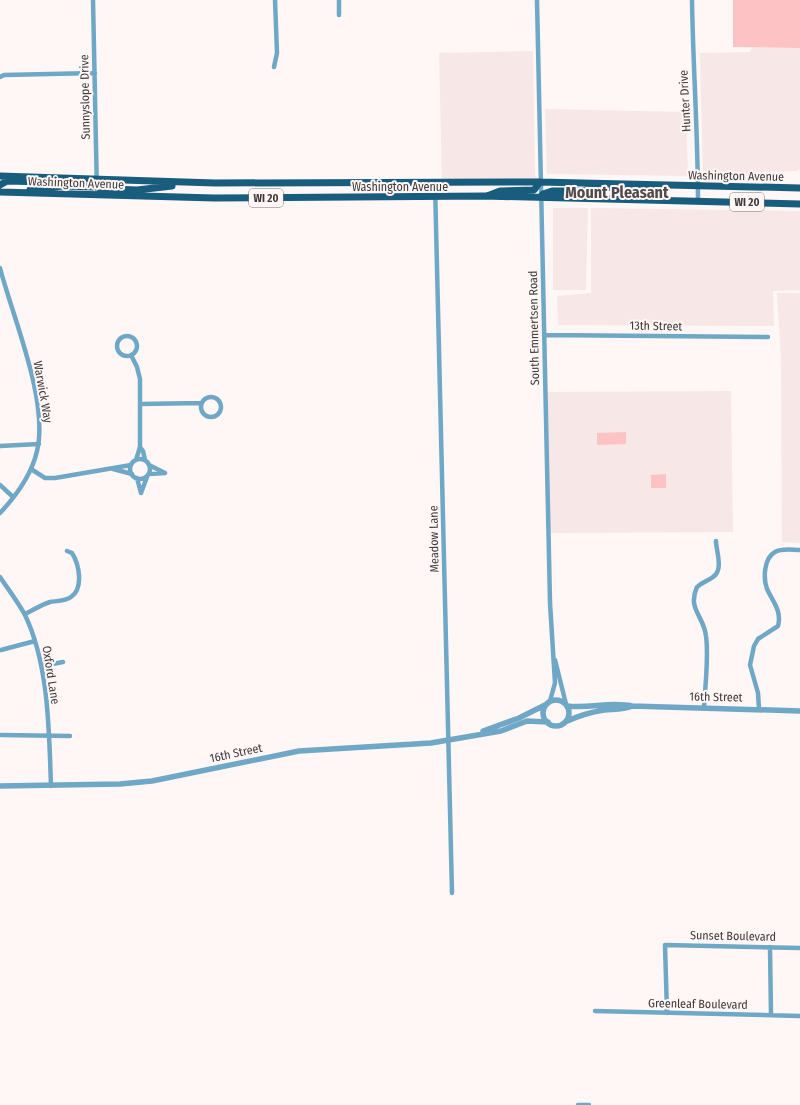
<svg xmlns="http://www.w3.org/2000/svg" width="800" height="1105" font-family="'Fira Sans Condensed',sans-serif">
	<rect width="100%" height="100%" fill="#fff6f6"/>
	<path fill="#f8e7e7" d="M752,48h48v121l-3,2 -41,1 -7,4h-46l-3,-123 50,-1z
		M533,51l2,124 5,7 -98,1 -3,-130z
		M545,109l141,3 2,64 -141,-2z
		M553,208h35l-2,82h-33z
		M591,208l209,3v79l-27,1 1,35 -216,-1 -1,-29 34,-3z
		M777,293h23v250l-18,-1 -1,-184z
		M731,391l2,141 -184,1 -4,-141z"/>
	<path fill="#fdc2c4" d="M733,0h67v48l-67,-1z
		M626,432v12l-29,1v-12z
		M666,474v14h-15v-13z"/>
	<g fill="none" stroke-linecap="round" stroke-linejoin="round">
		<path stroke="#6fa7c7" stroke-width="4.5" d="M93,0l4,194
			M339,0v15
			M537,0l13,603 5,80 -5,18
			M692,0c1,67 6,134 6,201
			M274,67l3,-14 -2,-53
			M0,77l4,-2 91,-2
			M435,184l17,709
			M0,268c13,50 49,133 37,183 -5,22 -21,45 -37,62
			M544,335l224,2
			M117 346a10 10 0 1 1 20 0a10 10 0 1 1-20 0Z
			M131,355l6,12 3,12v68l-4,13
			M201 407a10 10 0 1 1 20 0a10 10 0 1 1-20 0Z
			M140,404l62,-1
			M0,446l39,-2
			M140,447l3,4 2,9
			M130 469a10 10 0 1 1 20 0a10 10 0 1 1-20 0Z
			M149,465l16,8
			M31,469l14,9h10l76,-13
			M113,469l19,5
			M149,474l16,-1
			M137,478l4,15
			M0,485l13,12
			M141,493l6,-16
			M0,577c8,12 18,25 25,38 24,50 24,116 26,171
			M25,614c8,-4 16,-9 25,-12 6,-1 16,-1 21,-5 13,-9 8,-33 1,-44l-5,-2
			M1,650l34,-9
			M555,660l11,44
			M42,666l21,-4
			M704,708c1,-22 5,-50 2,-72 -2,-20 -19,-27 -9,-49 5,-5 11,-6 16,-10 11,-7 3,-26 3,-36
			M759,709l-1,-16 -8,-28 4,-19 4,-7 20,-13c4,-15 -5,-24 -11,-37 -4,-11 -3,-31 8,-37 7,-4 17,-2 25,-2
			M1,735l69,1
			M770,947l1,68
			M595,1011l205,5
			M667,1013l-2,-68 135,3
			M578,1105h11"/>
		<path stroke="#6fa7c7" stroke-width="5.5" d="M543 713a13 13 0 1 1 26 0a13 13 0 1 1-26 0Z
			M567,706c23,3 43,-5 65,0l168,5
			M565,722c13,-6 26,-10 39,-12 10,-1 19,0 28,-4
			M483,731l36,-13 28,-14
			M0,786l120,-2 32,-3 147,-30 132,-8 70,-12 26,-10 21,1"/>
		<path stroke="#185d7e" stroke-width="7" d="M0,176l215,7 325,-1 260,6
			M0,185l7,-4 39,1
			M30,190l32,-4 31,1 4,-7
			M0,192l214,6 271,-2 315,8
			M100,193l12,-4 25,1 35,-4
			M487,196l13,-5 34,-1 6,-8
			M541,197l2,-3 9,-3h28l32,-4"/>
	</g>
	<g text-anchor="middle" stroke-width="4" stroke-linejoin="round" paint-order="stroke">
		<g fill="#fff6f6" stroke="#797373" stroke-width="1">
			<rect x="249" y="189" width="34" height="18" rx="3"/>
			<rect x="730" y="193" width="34" height="18" rx="3"/>
		</g>
		<g font-size="11" font-weight="bold" fill="#3f3b3b">
			<text x="266" y="202">WI 20</text>
			<text x="747" y="206">WI 20</text>
		</g>
		<g font-size="12" fill="#3f3b3b" stroke="#fff6f6">
			<text transform="translate(85 97) rotate(-91)" y="4">Sunnyslope Drive</text>
			<text transform="translate(685 101) rotate(-93)" y="4">Hunter Drive</text>
			<text transform="translate(736 176) rotate(1)" y="4">Washington Avenue</text>
			<text transform="translate(76 183) rotate(2)" y="4">Washington Avenue</text>
			<text x="400" y="191">Washington Avenue</text>
			<text transform="translate(656 326) rotate(1)" y="4">13th Street</text>
			<text transform="translate(534 328) rotate(-91)" y="4">South Emmertsen Road</text>
			<text transform="translate(43 392) rotate(80)" y="4">Warwick Way</text>
			<text transform="translate(434 539) rotate(-91)" y="4">Meadow Lane</text>
			<text transform="translate(51 675) rotate(81)" y="4">Oxford Lane</text>
			<text transform="translate(716 697) rotate(1)" y="4">16th Street</text>
			<text transform="translate(236 753) rotate(-12)" y="4">16th Street</text>
			<text transform="translate(733 936) rotate(1)" y="4">Sunset Boulevard</text>
			<text transform="translate(698 1004) rotate(1)" y="4">Greenleaf Boulevard</text>
		</g>
		<g font-size="16" font-weight="bold" fill="#514a4a" stroke="#fff6f6">
			<text x="617" y="198">Mount Pleasant</text>
		</g>
	</g>
</svg>
